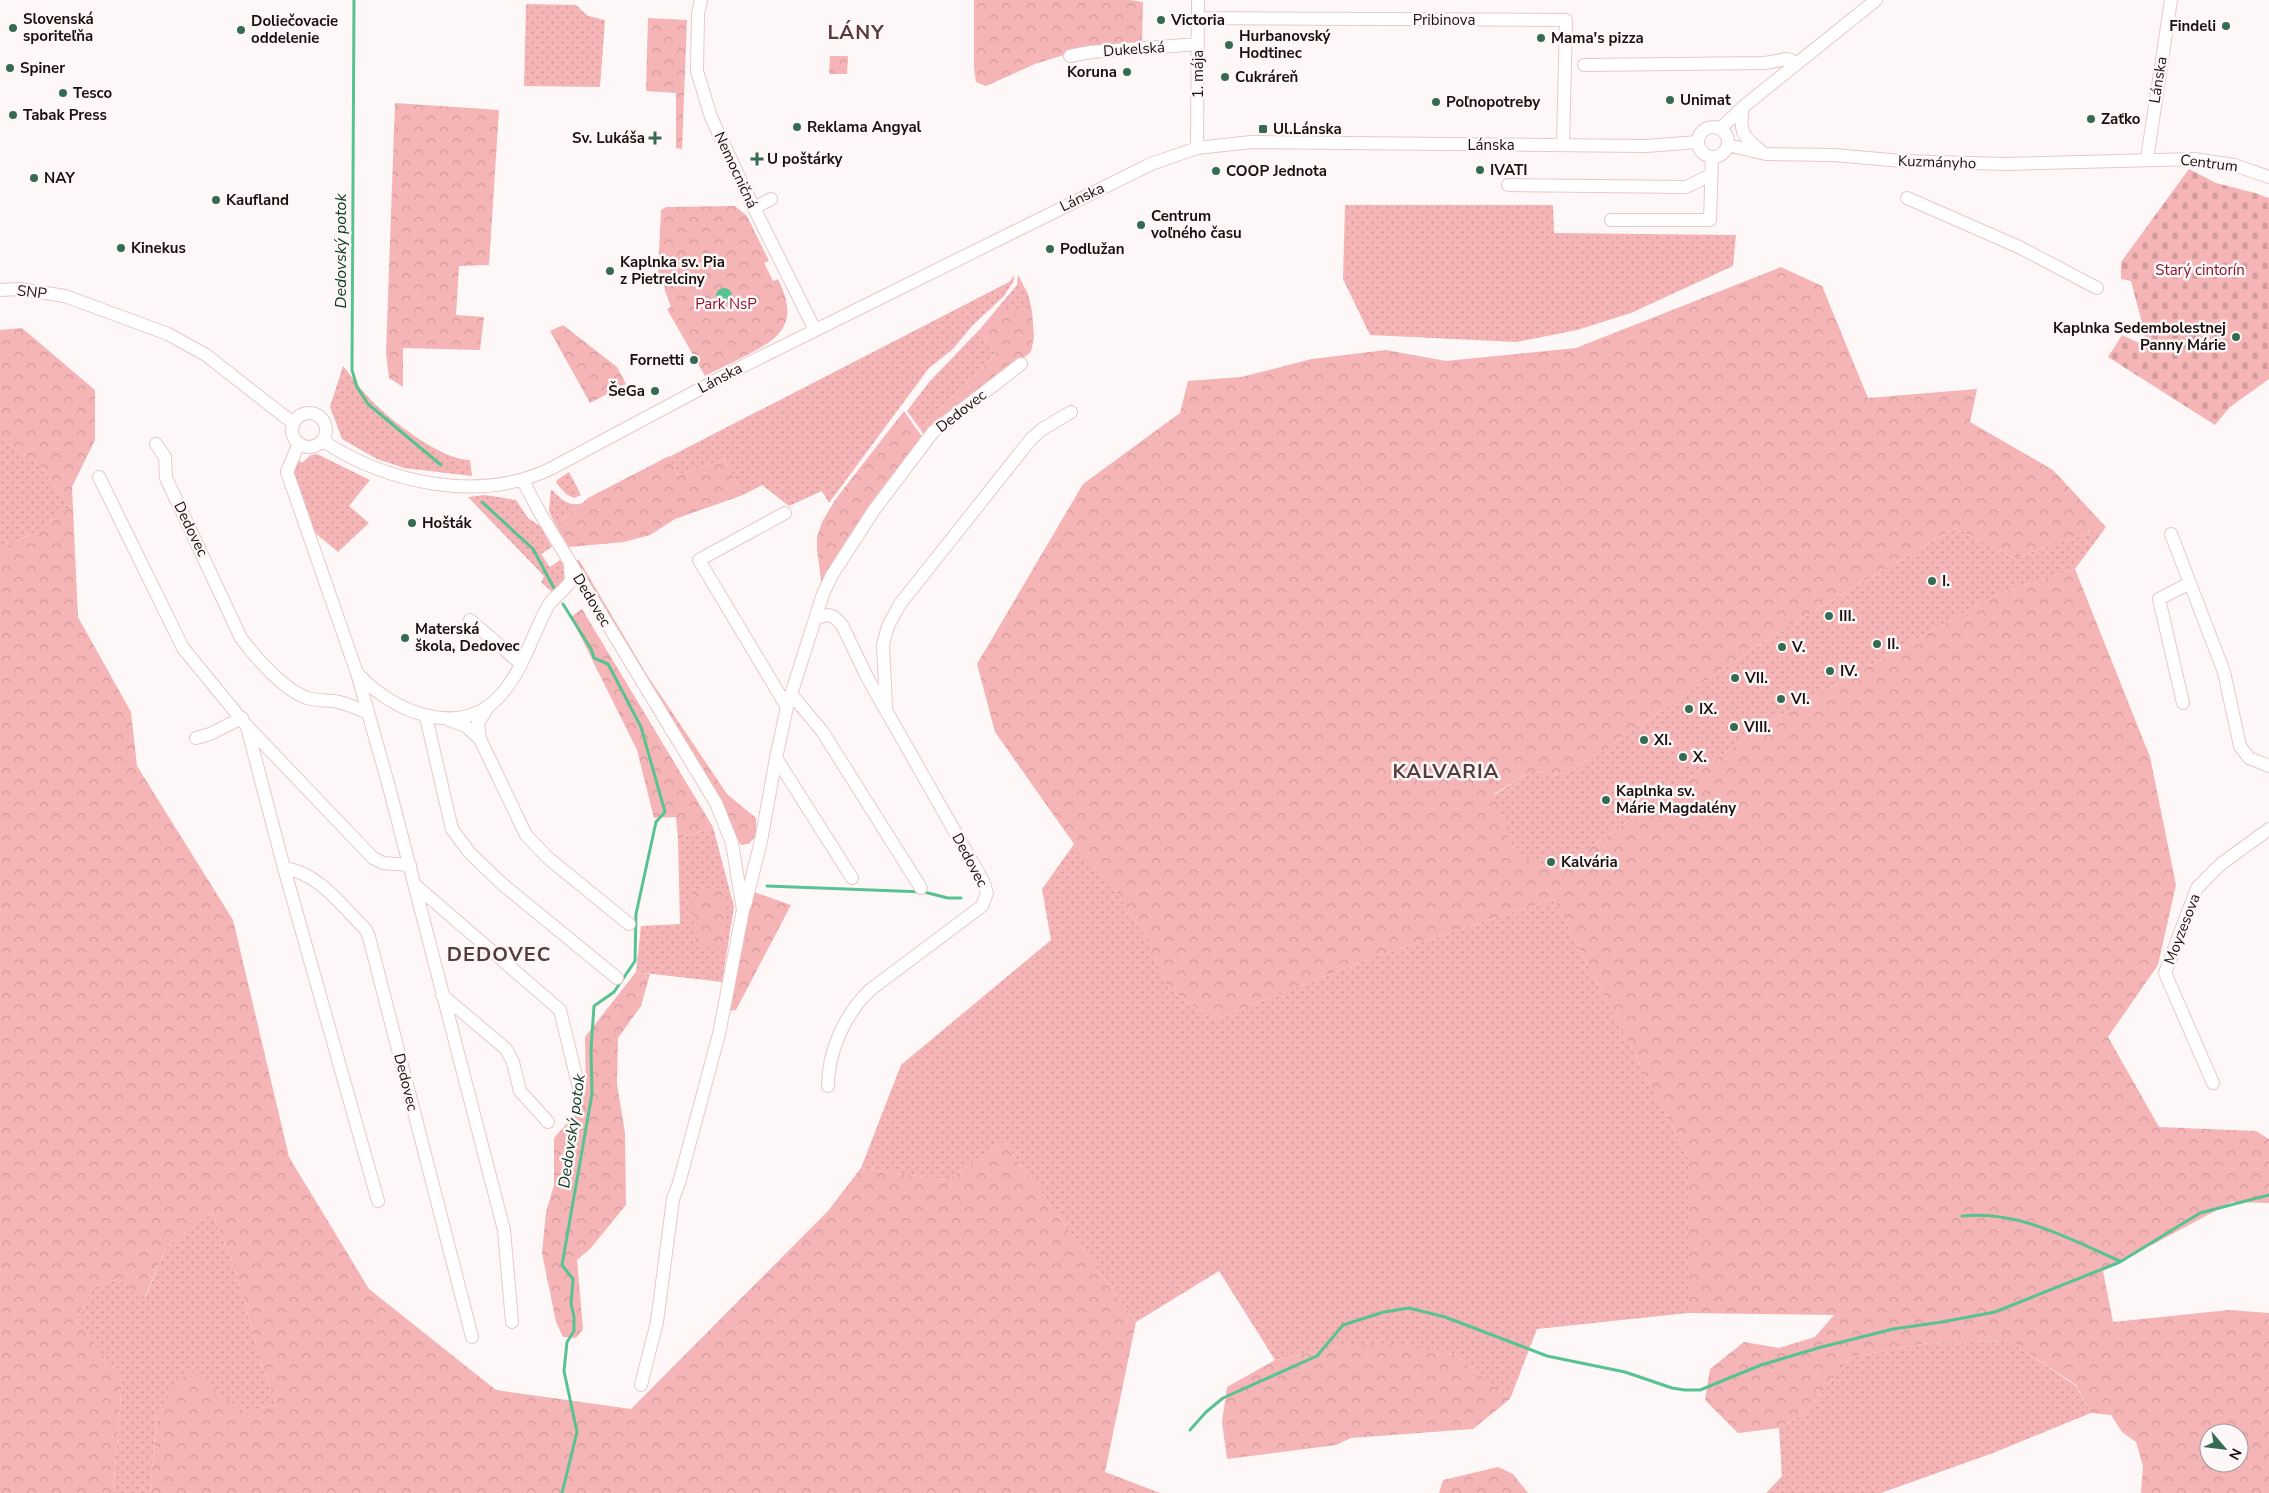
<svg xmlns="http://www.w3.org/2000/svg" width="2269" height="1493" font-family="'Nunito Sans',sans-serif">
	<defs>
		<pattern id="grass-dots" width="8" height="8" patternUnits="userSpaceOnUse" patternTransform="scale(1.25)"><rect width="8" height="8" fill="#f5b4b6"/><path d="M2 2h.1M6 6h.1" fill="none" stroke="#d19a9b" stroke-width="1.8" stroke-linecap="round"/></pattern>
		<pattern id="forest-crowns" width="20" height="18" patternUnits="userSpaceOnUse" patternTransform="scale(1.25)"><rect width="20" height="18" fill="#f5b4b6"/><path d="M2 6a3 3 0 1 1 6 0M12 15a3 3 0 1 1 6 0" fill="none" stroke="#d19a9b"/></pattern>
		<pattern id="cemetery-stones" width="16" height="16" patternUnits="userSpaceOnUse" patternTransform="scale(1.25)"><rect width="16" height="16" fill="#f5b4b6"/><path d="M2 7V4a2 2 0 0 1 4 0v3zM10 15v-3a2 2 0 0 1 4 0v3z" fill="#d19a9b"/></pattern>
		<pattern id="water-ripples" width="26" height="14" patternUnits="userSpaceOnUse" patternTransform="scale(1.25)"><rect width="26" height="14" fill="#58c392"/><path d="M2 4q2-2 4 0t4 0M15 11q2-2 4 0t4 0" fill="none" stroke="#4ca67d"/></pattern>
	</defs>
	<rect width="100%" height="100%" fill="#fef7f7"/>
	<path fill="url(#grass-dots)" d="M526,4l50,1 12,11 17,4 -5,67 -76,-1z
		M1345,205h208l1,28 182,2 -3,31 -102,47 -54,17 -60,12 -147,-7 -27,-56z
		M1015,275l-2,7 -9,14 -32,30 -19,23 -24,19 -100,135 -7,-12 -33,15 -27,-21 -19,10 -19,-35 -46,15 -9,-18 340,-175z
		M1018,275l10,19 4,17h-37l22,-26z
		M980,329l16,25 -76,75 -13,-18 23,-30z
		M343,366c9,10 17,23 27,33 20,21 71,61 100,61l2,16 -68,-8 -27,-9 -35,-20 -12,-32z
		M0,437l42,31 28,39 -34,25 -36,17z
		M317,454l53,26 -21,26 20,17 -31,29 -23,-19 -22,-56v-8l6,-9 3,3 9,-8z
		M569,472l12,23 -7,3 -8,-4 -10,-11 1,-3z
		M551,489c9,9 18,19 31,14l-26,23 -7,-15z
		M485,495l31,5 12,18 12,8 12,21 -11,7 9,13 10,-7 8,10 -2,9 -12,15 -13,-12 3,-6 -76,-79z
		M2106,527l-31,42 -75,24 -232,129 -212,150 -42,-18 -20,-59 36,-23 37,2 221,-148 167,-98 59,30z
		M713,827l21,80 -12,75 -86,-10 5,-46 39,-2 -2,-85z
		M1074,844l38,41 32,49 25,55 45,31 157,-62 183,-59 134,258v156l-151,16 -27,70 -56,-45 -72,-10 -50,4 -57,12 -56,-89 -83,51 -132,-180 -57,38 -86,-12 40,-103 150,-125 -9,-51z
		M212,1213l23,55 27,98 15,38 -31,9h-89l-7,80h-37l9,-111 -46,-62 18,-34 24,-7 27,19 22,-52z
		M2010,1341l66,45 15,27 -98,40 -112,40h-115l16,-17 -3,-48 27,-16 45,-55 78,-14z"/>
	<path fill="url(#forest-crowns)" fill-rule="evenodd" d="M974,0h156l13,2 -1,40 -72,11 -35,11 -49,22 -10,-4 -2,-14z
		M648,18l39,2 -5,129 -6,-1v-55l-30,-2z
		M830,56h18l-1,18h-18z
		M395,103l104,7 -10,155 -30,1 -3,49 28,2 -4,33 -77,-2v39l-14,-9 -3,-25z
		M735,206l12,10 22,45 -5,2 9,18 5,-2c20,41 7,57 -31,76 -14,7 -28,14 -42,21l-38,-67 4,-2 -6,-16 -2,-15 -5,-2 3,-64 5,-3z
		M1781,267l41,19 46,112 109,-9 -7,33 83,48 53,57 -92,31 -59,-30 -167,98 -221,148 -37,-2 -36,22 20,59 42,19 212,-150 232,-129 75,-24 75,188 26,128 -18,80 -50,72 51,90 97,4 13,8v64l-37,-1 -129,69 10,51 116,-12 40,3v180h-128l2,-27 -7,-24 -14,-10 -11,-17 -20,-2 -15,-28 -66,-44 -81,2 -78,14 -45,55 -27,16 -41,5 -33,-33 5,-31 34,-27 35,6 36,-11 19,-22 -146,-2v-156l-134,-258 -183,59 -157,62 -45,-31 -25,-55 -32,-49 -38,-41 -79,-112 -18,-68 106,-180 97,-71 8,-32 53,-4 71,-18 74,-9 60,11 130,-13zM2209,1433h30v30h-30z
		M995,311h37l2,26 -3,15 -100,76 -6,9 -5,-8 76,-75 -16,-25z
		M563,325l54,42 9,17 -36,19 -40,-72z
		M22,328l73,62v50l-23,47 6,130 53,95 6,54 96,154 56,237 80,132 127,101 135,19 197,-198 33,-43 86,12 57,-38 132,180 -31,150 55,21h-1010l7,-80 32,-43 57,43 31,-9 -15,-38 -27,-98 -23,-55 -45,33 -23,53 -26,-20 -24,7 -18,34 46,61 -9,112h-113v-944l36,-17 34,-25 -28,-39 -42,-31v-107z
		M904,411l21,30 -102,153 -6,-44v-13l5,-15 13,-22z
		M669,456l9,19 46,-15 19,35 -68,24 -25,16 -26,7 -55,5 -13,-21 32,-28z
		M579,560l68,115 80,119 29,24v17l-7,9 -8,1 -172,-283z
		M582,609l131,218 -35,12 -2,-22 -22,1 -17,-68 -66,-133z
		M725,888l-2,60 -27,-1 -5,-58z
		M754,892l37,13 -55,105 -7,1 16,-76 -2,-1z
		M636,972l14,2 -9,32 -23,32 -1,46 8,49 1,72 -36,44 -13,11 6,69 -7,9 -13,-1 -7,-15 -14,-69 4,-41 8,-27v-47l21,-24 11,-23 -1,-54z
		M1382,1343l72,11 56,45 -37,30 -122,9 -15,7 -109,14 -5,-37 5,-35 48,-27 57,-12z
		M1498,1467l15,7 15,19h-89l4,-13z"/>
	<path fill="url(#cemetery-stones)" d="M2189,169l27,14 39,10 14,5v181l-39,28 -15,18 -107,-68 14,-22 19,9 4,-10 -14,-53 -10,-2v-17z"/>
	<path fill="url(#water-ripples)" d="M716 296a8 8 0 1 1 16 0a8 8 0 1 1-16 0Z"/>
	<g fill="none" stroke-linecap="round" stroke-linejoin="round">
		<path stroke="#58c392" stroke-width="3" d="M354,0l-2,370 5,17 11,17 73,61
			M482,502l51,47 22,41
			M767,886l157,6 24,6h13
			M1962,1216c57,-6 107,23 158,45
			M1190,1430l16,-18 17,-14 94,-42 26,-31 41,-13 25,-4 36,9 102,39 78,16 47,16 13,2h15l61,-25 57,-17 75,-19 49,-7 53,-10 125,-50 80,-49 69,-18
			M562,1493l15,-61 -13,-61 3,-29 7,-11v-14l-3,-14 2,-24 -11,-14 30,-171 -1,-45 3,-43 20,-14 21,-31 1,-47 20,-92 9,-10 -24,-85 -33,-63 -14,-6 -3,-9 -28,-45"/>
		<g stroke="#e9c8c9" stroke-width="14">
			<path id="minor" d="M701,0l-3,14 -1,57 14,46 38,81 66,132
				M1199,18l367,2 -3,125
				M1070,56l21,-4 107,-8
				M1584,65l181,-2 22,-4 11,4
				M1743,107c-4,23 -1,30 17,43
				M1698 142a15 15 0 1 1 30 0a15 15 0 1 1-30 0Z
				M1720,129l23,-22 133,-107
				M1728,145l38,9 68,1 68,6 104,3 188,-5 40,6 35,12
				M1197,148l1,-148
				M2147,159l24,-159
				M1508,185l178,2 25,-12
				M1907,198l112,49 78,41
				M754,208l17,-9
				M1611,220h99l2,-63
				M0,290l20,-1 45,7 103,38 38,21 87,68
				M292 430a17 17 0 1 1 34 0a17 17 0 1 1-34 0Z
				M323,441c64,42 157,63 229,27l193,-103 406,-201 46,-16 54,-6 395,4 52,-4
				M299,443l-12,29 70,201 32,114 115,443 8,92
				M156,444l9,13 1,21 75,160c14,19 43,52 66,60 9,3 19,2 27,3 12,2 23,7 34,12
				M99,477l84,171 63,77 127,133 10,5 27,2
				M523,481l17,32 176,290 16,40 11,67 -24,124 -40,149 -6,16 -16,123 -16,63
				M785,513l-86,47 88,147
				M2171,534l53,138 16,74 9,12 20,8
				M816,618l12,-3 6,2 8,8 25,52 116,204 4,12 -5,13 -112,84c-25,24 -42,61 -42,96
				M470,620l50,43
				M357,673c36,40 107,69 147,18 20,-24 29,-58 44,-85 6,-10 17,-15 23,-26l-1,-14
				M791,694l31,37 99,157
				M2183,703l-24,-104 29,-15
				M886,706l-3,-61 5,-19 12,-22 131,-165 10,-9 30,-18
				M488,707l-10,16 2,16 46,96 22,23 81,66
				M426,717l26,112 17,23 32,31 116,95
				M449,720l17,6 14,13
				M247,727l37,141 94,333
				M196,738l14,-4 32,-16
				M776,758l76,120
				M284,868c35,5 58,38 82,62l3,7 103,400
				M414,884l146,126 19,78
				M745,905l16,-64 15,-83 11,-51 36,-113 9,-19 42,-65 59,-78 88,-68
				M442,995l64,54 7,13 7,29 28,31
				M2213,1083l-48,-110 32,-85 24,-24 48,-35"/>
		</g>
		<use href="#minor" stroke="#fff" stroke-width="12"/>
	</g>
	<g fill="#356b52" stroke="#fef7f7" stroke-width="2">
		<circle cx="1161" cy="20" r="5"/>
		<circle cx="2226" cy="26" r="5"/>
		<circle cx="13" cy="28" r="5"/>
		<circle cx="241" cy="30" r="5"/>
		<circle cx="1541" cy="38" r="5"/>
		<circle cx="1229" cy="45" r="5"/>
		<circle cx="10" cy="68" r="5"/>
		<circle cx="1127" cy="72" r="5"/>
		<circle cx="1225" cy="77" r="5"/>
		<circle cx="63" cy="93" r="5"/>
		<circle cx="1670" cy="100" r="5"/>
		<circle cx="1436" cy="102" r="5"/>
		<circle cx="13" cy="115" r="5"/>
		<circle cx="2091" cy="119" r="5"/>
		<circle cx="797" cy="127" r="5"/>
		<rect x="1258" y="124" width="10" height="10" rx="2.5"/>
		<path d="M652.5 130.5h5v5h5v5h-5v5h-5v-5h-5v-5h5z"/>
		<path d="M754.5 151.5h5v5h5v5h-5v5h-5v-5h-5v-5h5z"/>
		<circle cx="1480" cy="170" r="5"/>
		<circle cx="1216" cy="171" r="5"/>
		<circle cx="34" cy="178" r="5"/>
		<circle cx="216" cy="200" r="5"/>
		<circle cx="1141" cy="225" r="5"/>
		<circle cx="121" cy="248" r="5"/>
		<circle cx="1050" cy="249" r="5"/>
		<circle cx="610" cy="271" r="5"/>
		<circle cx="2236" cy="337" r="5"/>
		<circle cx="694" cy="360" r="5"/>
		<circle cx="655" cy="391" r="5"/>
		<circle cx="412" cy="523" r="5"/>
		<circle cx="1932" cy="581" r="5"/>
		<circle cx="1829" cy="616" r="5"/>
		<circle cx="405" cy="638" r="5"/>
		<circle cx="1877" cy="644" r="5"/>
		<circle cx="1782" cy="647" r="5"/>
		<circle cx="1830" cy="671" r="5"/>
		<circle cx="1735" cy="678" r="5"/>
		<circle cx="1781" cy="699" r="5"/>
		<circle cx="1689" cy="709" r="5"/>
		<circle cx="1734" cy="727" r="5"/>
		<circle cx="1644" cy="740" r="5"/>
		<circle cx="1683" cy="757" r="5"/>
		<circle cx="1606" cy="800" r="5"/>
		<circle cx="1551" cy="862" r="5"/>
	</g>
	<g text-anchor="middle" stroke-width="5" stroke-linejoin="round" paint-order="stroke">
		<g font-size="15" font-weight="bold" fill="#1b1010" stroke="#fef7f7" text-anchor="start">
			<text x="23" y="24">Slovenská<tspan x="23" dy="17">sporiteľňa</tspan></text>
			<text x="1171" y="25">Victoria</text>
			<text x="251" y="26">Doliečovacie<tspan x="251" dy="17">oddelenie</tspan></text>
			<text x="2216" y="31" text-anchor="end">Findeli</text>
			<text x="1239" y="41">Hurbanovský<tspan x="1239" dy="17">Hodtinec</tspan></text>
			<text x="1551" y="43">Mama's pizza</text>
			<text x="20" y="73">Spiner</text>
			<text x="1117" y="77" text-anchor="end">Koruna</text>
			<text x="1235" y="82">Cukráreň</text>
			<text x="73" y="98">Tesco</text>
			<text x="1680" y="105">Unimat</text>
			<text x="1446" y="107">Poľnopotreby</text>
			<text x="23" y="120">Tabak Press</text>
			<text x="2101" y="124">Zaťko</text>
			<text x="807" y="132">Reklama Angyal</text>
			<text x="1273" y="134">Ul.Lánska</text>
			<text x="645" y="143" text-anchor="end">Sv. Lukáša</text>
			<text x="767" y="164">U poštárky</text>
			<text x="1490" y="175">IVATI</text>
			<text x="1226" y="176">COOP Jednota</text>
			<text x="44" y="183">NAY</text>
			<text x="226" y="205">Kaufland</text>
			<text x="1151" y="221">Centrum<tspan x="1151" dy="17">voľného času</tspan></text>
			<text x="131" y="253">Kinekus</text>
			<text x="1060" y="254">Podlužan</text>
			<text x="620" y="267">Kaplnka sv. Pia<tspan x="620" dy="17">z Pietrelciny</tspan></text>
			<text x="2226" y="333" text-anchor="end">Kaplnka Sedembolestnej<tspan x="2226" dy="17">Panny Márie</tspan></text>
			<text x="684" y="365" text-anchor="end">Fornetti</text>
			<text x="645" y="396" text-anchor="end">ŠeGa</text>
			<text x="422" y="528">Hošták</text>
			<text x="1942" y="586">I.</text>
			<text x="1839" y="621">III.</text>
			<text x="415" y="634">Materská<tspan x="415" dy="17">škola, Dedovec</tspan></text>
			<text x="1887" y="649">II.</text>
			<text x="1792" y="652">V.</text>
			<text x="1840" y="676">IV.</text>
			<text x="1745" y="683">VII.</text>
			<text x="1791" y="704">VI.</text>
			<text x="1699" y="714">IX.</text>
			<text x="1744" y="732">VIII.</text>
			<text x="1654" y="745">XI.</text>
			<text x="1693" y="762">X.</text>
			<text x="1616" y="796">Kaplnka sv.<tspan x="1616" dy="17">Márie Magdalény</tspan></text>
			<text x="1561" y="867">Kalvária</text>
		</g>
		<g font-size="15" fill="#1b1010" stroke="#fef7f7">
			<text x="1444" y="25">Pribinova</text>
			<text transform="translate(1134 49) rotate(-4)" y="5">Dukelská</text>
			<text transform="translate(1198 74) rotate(-90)" y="5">1. mája</text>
			<text transform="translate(2158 80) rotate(-81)" y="5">Lánska</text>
			<text x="1491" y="150">Lánska</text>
			<text transform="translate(1937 162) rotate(2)" y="5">Kuzmányho</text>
			<text transform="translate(2209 163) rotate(7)" y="5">Centrum</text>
			<text transform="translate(736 170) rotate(65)" y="5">Nemocničná</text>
			<text transform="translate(1082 197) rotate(-26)" y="5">Lánska</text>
			<text transform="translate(32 292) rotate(7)" y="5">SNP</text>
			<text transform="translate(720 378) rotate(-28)" y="5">Lánska</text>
			<text transform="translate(961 411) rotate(-38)" y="5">Dedovec</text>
			<text transform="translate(191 529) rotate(64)" y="5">Dedovec</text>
			<text transform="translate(592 600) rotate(59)" y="5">Dedovec</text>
			<text transform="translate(970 860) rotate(62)" y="5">Dedovec</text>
			<text transform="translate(2182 929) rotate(-69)" y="5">Moyzesova</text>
			<text transform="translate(406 1082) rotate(76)" y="5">Dedovec</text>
		</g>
		<g font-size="15" fill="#8b142c" stroke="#fef7f7">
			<text x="2200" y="275">Starý cintorín</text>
			<text x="726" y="309">Park NsP</text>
		</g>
		<g font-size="16" font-style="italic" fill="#083824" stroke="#fef7f7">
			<text transform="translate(340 251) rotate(-90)" y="6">Dedovský potok</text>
			<text transform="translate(571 1131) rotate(-82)" y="6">Dedovský potok</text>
		</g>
		<g font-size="20" font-weight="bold" letter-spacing="1" fill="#563c3d" stroke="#fef7f7">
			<text x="856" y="39">LÁNY</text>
			<text x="1446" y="778">KALVARIA</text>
			<text x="499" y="961">DEDOVEC</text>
		</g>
	</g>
	<g transform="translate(2224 1448) rotate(118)"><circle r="24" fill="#fef7f7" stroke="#a39b9b"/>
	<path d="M0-4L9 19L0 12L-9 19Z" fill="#356b52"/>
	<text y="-8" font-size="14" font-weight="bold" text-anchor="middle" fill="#1b1010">N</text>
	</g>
</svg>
